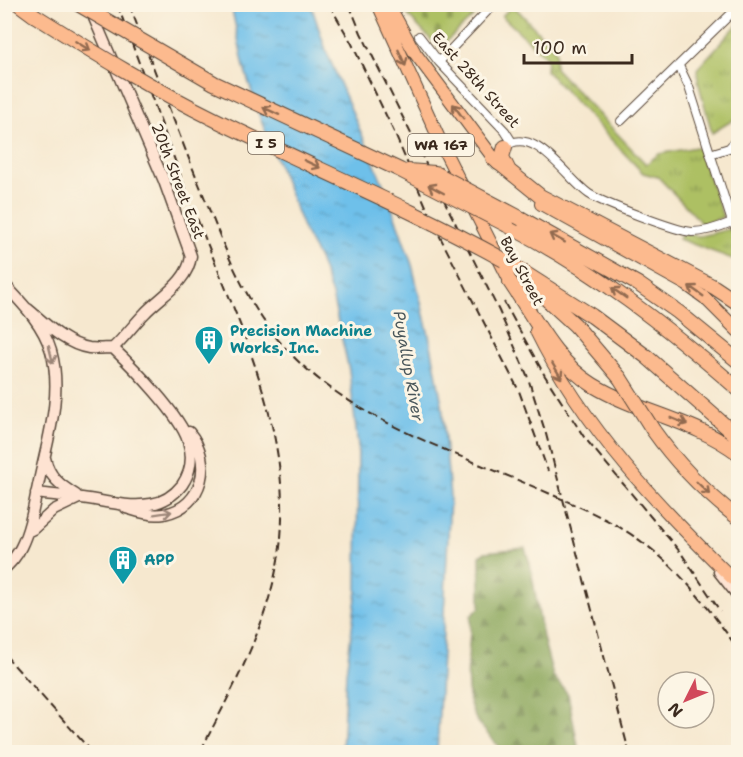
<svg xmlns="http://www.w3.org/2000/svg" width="743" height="757" font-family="'Shantell Sans',sans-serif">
	<defs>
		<pattern id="grass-tufts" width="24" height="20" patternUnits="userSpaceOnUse" patternTransform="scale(1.5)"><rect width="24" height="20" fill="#adc064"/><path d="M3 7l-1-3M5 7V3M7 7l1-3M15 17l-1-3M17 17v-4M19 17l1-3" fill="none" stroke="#8e9c52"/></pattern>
		<pattern id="forest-firs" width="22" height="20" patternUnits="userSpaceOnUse" patternTransform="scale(1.5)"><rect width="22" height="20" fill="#8aa65a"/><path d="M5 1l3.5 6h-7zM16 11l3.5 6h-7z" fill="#72874a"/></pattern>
		<pattern id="cemetery-stones" width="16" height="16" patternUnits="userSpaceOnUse" patternTransform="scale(1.5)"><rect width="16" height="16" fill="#adc064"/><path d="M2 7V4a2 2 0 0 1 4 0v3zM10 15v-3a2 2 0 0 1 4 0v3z" fill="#8e9c52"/></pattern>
		<pattern id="water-ripples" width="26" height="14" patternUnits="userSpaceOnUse" patternTransform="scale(1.5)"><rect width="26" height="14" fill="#6ec0ea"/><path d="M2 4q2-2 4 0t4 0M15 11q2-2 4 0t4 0" fill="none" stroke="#5c9cbd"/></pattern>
	</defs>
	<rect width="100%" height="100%" fill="#fcf5e5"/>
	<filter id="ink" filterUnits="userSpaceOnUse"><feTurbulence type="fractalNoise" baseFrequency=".0167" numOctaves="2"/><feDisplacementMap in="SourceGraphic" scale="12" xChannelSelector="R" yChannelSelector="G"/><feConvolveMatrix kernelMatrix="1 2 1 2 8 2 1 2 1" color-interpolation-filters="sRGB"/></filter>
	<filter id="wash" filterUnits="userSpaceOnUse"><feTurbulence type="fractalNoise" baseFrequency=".008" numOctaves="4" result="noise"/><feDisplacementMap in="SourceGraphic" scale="24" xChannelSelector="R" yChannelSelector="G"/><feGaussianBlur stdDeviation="1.35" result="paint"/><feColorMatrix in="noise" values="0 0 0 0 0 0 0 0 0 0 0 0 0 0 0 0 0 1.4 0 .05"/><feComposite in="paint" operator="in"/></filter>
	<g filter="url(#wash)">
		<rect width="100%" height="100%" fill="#f6e8cf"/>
		<path fill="url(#grass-tufts)" stroke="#747541" stroke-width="1.5" d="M513,5l43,46 -1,17 91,96 13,-10 37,-7 3,2 24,68 -22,8 -3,-6 -40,-42 -15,-4 -97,-102 1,-13 -45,-42z
			M738,24v93l-26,16 -14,-52 -1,-12z
			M730,229l8,11v21l-59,-22 2,-5 19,2z"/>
		<path fill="url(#forest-firs)" stroke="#62683c" stroke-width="1.5" d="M525,548l5,16 13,74 10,38 15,18 11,58h-76c-8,-11 -25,-27 -29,-37 -12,-26 -4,-70 -3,-99l9,-9v-51l5,-4z"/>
		<path fill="url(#cemetery-stones)" stroke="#747541" stroke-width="1.5" d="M400,5h86l-47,43 -26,-27z"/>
		<path fill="url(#water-ripples)" stroke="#547584" stroke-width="1.5" d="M231,5h80l16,48 59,138 26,74 18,75 12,64 8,93 -13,255h-95l4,-79 11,-83 1,-144 -9,-76 -17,-75 -13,-36 -13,-24 -47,-120 -15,-48z"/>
	</g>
	<g filter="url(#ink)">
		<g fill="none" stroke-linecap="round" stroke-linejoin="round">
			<g stroke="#574639" stroke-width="10">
				<path id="street" d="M419,36l20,26 66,69 7,11
					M439,62l55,-58
					M679,66l10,21 43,135 6,10
					M621,121l117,-114
					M505,147c28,-24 63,33 84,47 14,9 87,37 103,38 13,0 28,-5 40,-10
					M710,154l19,-6 9,-10"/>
			</g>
			<g stroke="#574639" stroke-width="13">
				<path id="secondary" d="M91,11l73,170 27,75c-3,26 -30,40 -46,57 -11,11 -20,24 -32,35
					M4,284c19,20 39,40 47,67 12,42 -3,88 -12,130 -5,22 -8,46 -18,66 -4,9 -10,15 -17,22
					M28,309c18,15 37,35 61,39 8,1 16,0 24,0 21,20 67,67 75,93 5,15 3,31 -6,44 -8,10 -19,17 -31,19 -22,4 -47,-3 -69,-6 -15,-2 -31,-3 -46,-5
					M45,458c4,19 15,27 31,37
					M126,508c13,4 25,8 38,6 40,-7 49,-54 25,-82
					M27,532l6,-3 21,-19 25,-12
					M719,572l19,24"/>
			</g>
			<g stroke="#574639" stroke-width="14">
				<path id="primary" d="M378,4l68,150 68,135
					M388,4l27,49 83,111
					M541,204l146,81 18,13 33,33
					M536,331c48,98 125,178 202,253"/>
			</g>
			<g stroke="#574639" stroke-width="16">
				<path id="highway" d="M19,4l15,11
					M505,147l-3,10 6,12
					M493,158l47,38 174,91 24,16
					M522,219l116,65 40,28 60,49
					M507,225c87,45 158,100 231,164
					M504,260l88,56 55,41 91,80
					M510,282c24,35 46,81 83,103 46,28 102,35 145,68
					M528,282l47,43 45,53
					M653,430c24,34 53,63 85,88"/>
			</g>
			<use href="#street" stroke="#fff" stroke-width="8"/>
			<use href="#secondary" stroke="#fee3d2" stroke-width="10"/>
			<use href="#primary" stroke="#fcba8e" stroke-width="12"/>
			<use href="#highway" stroke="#fcba8e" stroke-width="14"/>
			<path stroke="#3b2a1e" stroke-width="2" stroke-dasharray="9 4.5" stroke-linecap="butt" d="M117,4c26,68 50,137 76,204 42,108 101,220 87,339 -10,75 -46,139 -80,205
				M129,4c23,60 46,120 70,180 24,59 45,121 90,168 68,72 177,104 266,144 30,13 60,26 87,46 39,28 68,68 96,107
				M329,4l23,40 42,88 40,93 85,166 29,80
				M349,4l12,29 138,278 28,64 19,59 83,318
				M504,302l41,74 39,61 97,116 39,58
				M5,655l87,97"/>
			<g stroke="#574639" stroke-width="16" stroke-linecap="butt">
				<path id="highway-bridge" d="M78,4l136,79 186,87 107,55
					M34,15c59,37 119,74 182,105 96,47 194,88 288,140
					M408,171l27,2 87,46
					M620,378l33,52"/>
			</g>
			<use href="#highway-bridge" stroke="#fcba8e" stroke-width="14"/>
		</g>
		<defs><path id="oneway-shaft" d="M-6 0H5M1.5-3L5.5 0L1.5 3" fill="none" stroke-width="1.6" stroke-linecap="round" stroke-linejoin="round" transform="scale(1.5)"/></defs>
		<g stroke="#926b50">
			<use href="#oneway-shaft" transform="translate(83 46) rotate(32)"/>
			<use href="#oneway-shaft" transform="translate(402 58) rotate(66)"/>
			<use href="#oneway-shaft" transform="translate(271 111) rotate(-155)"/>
			<use href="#oneway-shaft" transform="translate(458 111) rotate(-126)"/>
			<use href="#oneway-shaft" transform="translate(312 164) rotate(25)"/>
			<use href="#oneway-shaft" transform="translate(436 189) rotate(-152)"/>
			<use href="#oneway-shaft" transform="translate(557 238) rotate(-151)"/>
			<use href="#oneway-shaft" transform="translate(696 291) rotate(-145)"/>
			<use href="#oneway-shaft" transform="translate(619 293) rotate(-145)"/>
			<use href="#oneway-shaft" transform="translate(557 371) rotate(59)"/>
			<use href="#oneway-shaft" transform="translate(679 421) rotate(22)"/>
			<use href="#oneway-shaft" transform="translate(703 488) rotate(44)"/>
		</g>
		<g stroke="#9c8678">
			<use href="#oneway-shaft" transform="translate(51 355) rotate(76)"/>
			<use href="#oneway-shaft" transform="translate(163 513) rotate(-9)"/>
		</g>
	</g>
	<defs>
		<g id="building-pin" transform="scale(1.5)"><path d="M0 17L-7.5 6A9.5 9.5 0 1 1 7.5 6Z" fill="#0f9aa8" stroke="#fcf5e5"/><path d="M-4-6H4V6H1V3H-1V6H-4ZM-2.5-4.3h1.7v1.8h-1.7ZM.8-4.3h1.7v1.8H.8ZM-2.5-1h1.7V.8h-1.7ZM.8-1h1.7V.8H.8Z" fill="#fff"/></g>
	</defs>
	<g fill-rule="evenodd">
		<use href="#building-pin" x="209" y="340"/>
		<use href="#building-pin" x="123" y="560"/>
	</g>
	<g text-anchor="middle" stroke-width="6" stroke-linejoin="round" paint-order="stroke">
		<g fill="#fcf5e5" stroke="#75675a" stroke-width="1.5">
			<rect x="248" y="132" width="36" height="22" rx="4.5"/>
			<rect x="408" y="134" width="66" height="22" rx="4.5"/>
		</g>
		<g font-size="14" font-weight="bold" fill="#3b2a1e">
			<text x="266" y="148">I 5</text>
			<text x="441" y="150">WA 167</text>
		</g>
		<g font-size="15" fill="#3b2a1e" stroke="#fcf5e5">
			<text transform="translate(476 80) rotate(48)" y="5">East 28th Street</text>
			<text transform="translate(178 181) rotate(69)" y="5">20th Street East</text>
			<text transform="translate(522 271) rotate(62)" y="5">Bay Street</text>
		</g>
		<g font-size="15" font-weight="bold" fill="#0d838f" stroke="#fcf5e5" text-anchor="start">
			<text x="230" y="336">Precision Machine<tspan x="230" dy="17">Works, Inc.</tspan></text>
			<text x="144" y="565">APP</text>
		</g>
		<g font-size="16" font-style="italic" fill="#4a575b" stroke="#fcf5e5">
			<text transform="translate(409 366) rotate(80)" y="6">Puyallup River</text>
		</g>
	</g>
	<rect width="743" height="757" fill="none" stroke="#fcf5e5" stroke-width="24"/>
	<g transform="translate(686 700) rotate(227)"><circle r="28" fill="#fcf5e5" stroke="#afa495" stroke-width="1.5"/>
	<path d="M0-4.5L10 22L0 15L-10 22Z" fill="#d1495b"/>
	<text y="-9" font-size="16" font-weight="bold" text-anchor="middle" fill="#3b2a1e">N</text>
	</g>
	<path d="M524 54v9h108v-9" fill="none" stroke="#3b2a1e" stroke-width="3"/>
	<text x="533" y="54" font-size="18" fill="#3b2a1e" stroke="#fcf5e5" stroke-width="4.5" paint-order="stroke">100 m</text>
</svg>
